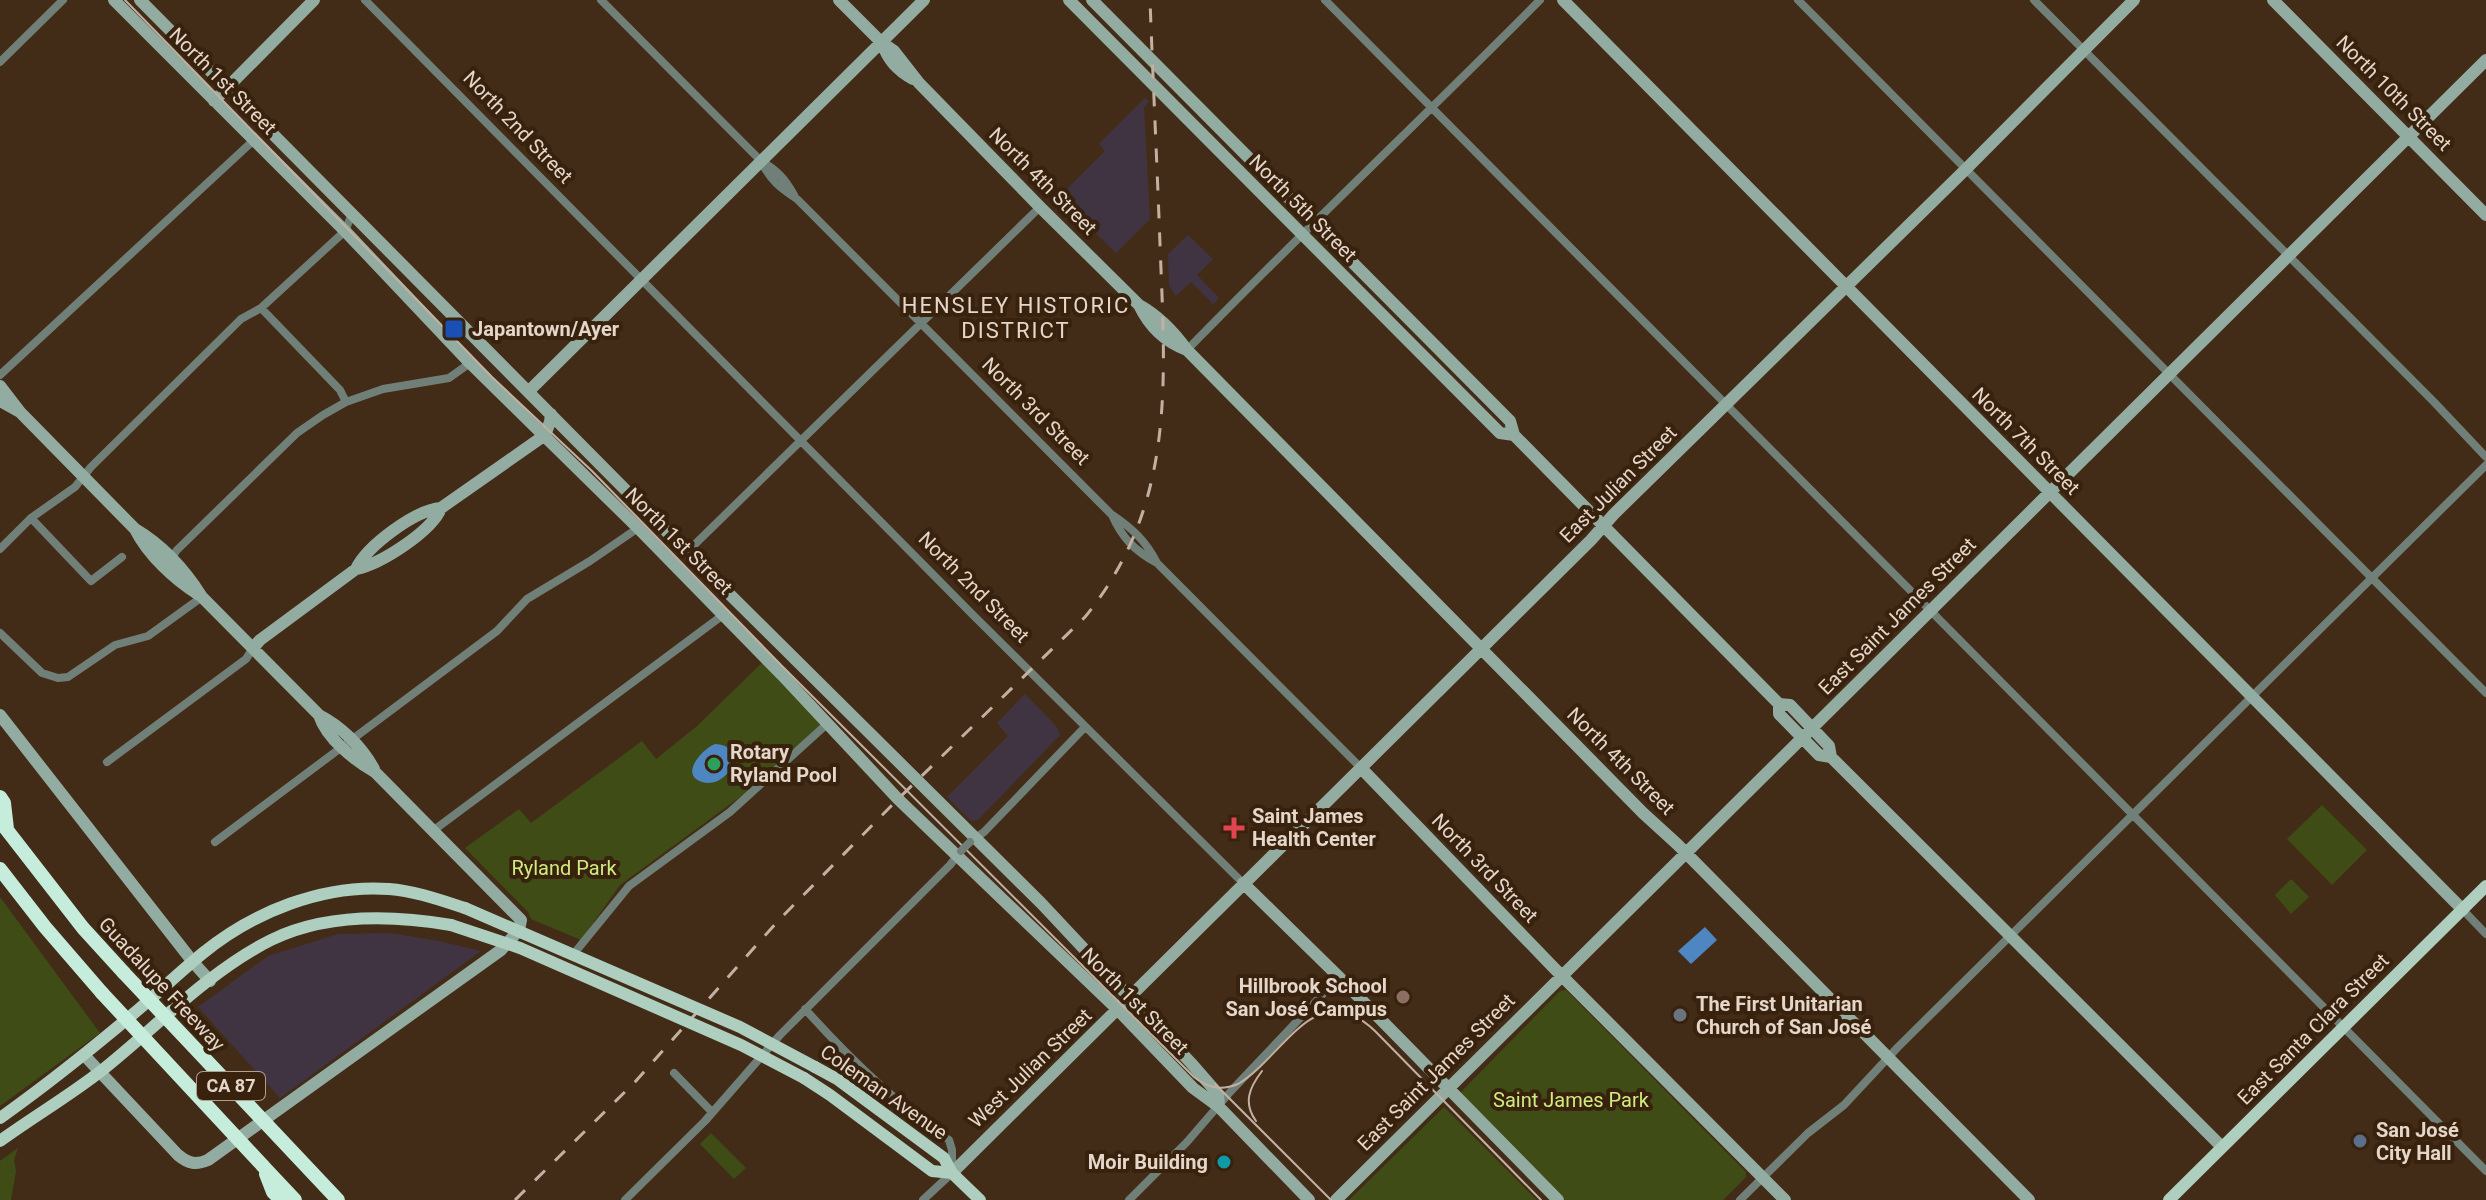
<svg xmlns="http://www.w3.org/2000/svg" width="2486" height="1200" font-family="Roboto,sans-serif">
	<rect width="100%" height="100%" fill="#432c17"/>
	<path fill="#413442" d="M1145,98l4,4 -5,5 6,112 -34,34 -57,-56 46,-46 -6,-7z
		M1188,235l25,24 -16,16 22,23 -6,6 -22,-22 -15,14 -7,-10 -1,-32z
		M1025,694l32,33 3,8 -82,85 -7,1 -24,-24 61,-61 -11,-13z
		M390,933l49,8 42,10 -201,147 -82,-91 70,-51 70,-22z"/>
	<path fill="#3f4c15" d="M769,656l57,63 -75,70 -131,96 -39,55 -50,-21 -3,-7 -63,-64 54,-39 12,14 111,-82 14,18 41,-33z
		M2322,805l45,45 -35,35 -45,-46z
		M2291,879l18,18 -18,17 -16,-19z
		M0,897l100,136 -100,73z
		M1566,990l180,182v5l-23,23h-158l-105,-107 94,-96 6,-6z
		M1444,1107l93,93h-188z
		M711,1133l35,35 -12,11 -34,-35z
		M18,1148l-4,12 2,11 -5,29h-11v-39z"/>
	<path fill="#4e86c2" d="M715,744c37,2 12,46 -13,38 -23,-7 0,-33 13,-38z
		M1705,927l12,13 -26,24 -13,-13z"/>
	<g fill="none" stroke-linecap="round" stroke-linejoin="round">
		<path stroke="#708079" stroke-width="8" d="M365,0l608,615 270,268
			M601,0l160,161c16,9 24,18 33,34
			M1325,0l1161,1171
			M1798,0l688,693
			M2034,0l400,402 52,55
			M0,62l63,-62
			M761,161c9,19 19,27 36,38l314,315c21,14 35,27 46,49
			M261,308l79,82 6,12
			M1187,350c116,-119 236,-232 353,-350
			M0,375l254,-235
			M1112,515c10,23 23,36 45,48l204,205
			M31,518l60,63 31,-24
			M0,549l31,-31 44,-31 16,-20 150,-148 20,-11 84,-77 7,-17
			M687,552l353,-345
			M169,561l8,-11 120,-117 26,-18 23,-13 37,-13 66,-11 21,-15
			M0,633l42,40 16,5 10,-1 47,-32 33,-9 54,-39
			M107,762l139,-103 7,-11
			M434,830l289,-215
			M973,840l11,-8 101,-105
			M215,842l282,-211 30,-32 63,-38 48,-33
			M2463,910l23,24
			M572,956l57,-70 101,-74 98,-89
			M805,1009c44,49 90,94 144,131l3,10v23l-29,27
			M674,1073l38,39
			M625,1200l80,-79 75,-86 170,-170 10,-13
			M1129,1200l58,-58 44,-51 108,-114
			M1740,1200l68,-67 36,-28 54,-58 588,-582"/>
		<path stroke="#93aca1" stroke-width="12" d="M114,0l231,231 125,132 168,165 144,147 116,124 220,211 75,78 26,19 90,93
			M140,0l547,552 354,351 150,160 27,31 1,13
			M839,0l42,42 13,9 25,32 121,124 99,98c20,11 35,27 48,45l456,463 34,31 352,356
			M1069,0l431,433 14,2
			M1092,0l418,421 4,14 265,269v10l40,41 12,2
			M1563,0l900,910
			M2273,0l213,215
			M882,43c6,17 15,27 31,36
			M214,101l100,-101
			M1139,305c10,21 26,37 48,45
			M0,386l20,26 115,117c27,16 50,41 67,68l117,118c22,11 43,32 55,54
			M529,391l395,-391
			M0,401l20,11
			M135,529c13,26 39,50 64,66
			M356,569c11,-23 59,-59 85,-61l104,-73 5,-13 1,-8
			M253,648l7,-8 96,-71c25,-5 76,-38 85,-61
			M1779,704l11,1 39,41 2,11 391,390
			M0,715l193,247 17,19
			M1361,768l192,199 232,233
			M1243,883l96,94 219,223
			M84,1055l94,100c11,9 18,10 30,5l293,-210 18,-20 2,-10 -146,-148c-21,-12 -48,-33 -56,-57
			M952,1173l639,-633 23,-26 352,-345 168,-169
			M1336,1200l1150,-1140"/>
		<path stroke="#aecebf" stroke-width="12" d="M815,1067l22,12 107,79 8,15 28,27
			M804,1078l26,17 102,76 20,2
			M0,1118c48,-34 94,-71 139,-109 21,-18 42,-38 64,-56 50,-41 120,-69 186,-64 26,2 51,11 76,19
			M0,1141c33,-24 69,-45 101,-70 54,-43 108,-100 170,-131 55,-27 121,-25 180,-15
			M2169,1200l317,-314"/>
		<path stroke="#c6eddb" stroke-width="14" d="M0,797l4,6 3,26
			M0,821l83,107 41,45
			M0,869l45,58 57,66
			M263,1166l32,34
			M266,1174l7,18 8,8"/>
		<path stroke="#c2b1a3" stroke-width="2" d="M125,0l367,377 100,94 190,195 412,411c14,11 27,14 44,7 46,-27 77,-110 137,-53l166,169
			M1215,1084l116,116
			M1256,1121c-13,-18 -7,-33 6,-50"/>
		<path stroke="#c2b1a3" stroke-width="3" stroke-dasharray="14 14" stroke-linecap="butt" d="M515,1200l120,-118 142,-160 121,-123 187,-182c92,-113 80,-237 75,-373 -3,-81 -7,-163 -10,-244"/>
		<path stroke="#708079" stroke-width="8" d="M961,851l9,-9"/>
		<path stroke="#aecebf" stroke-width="12" d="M465,908l275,119 75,40
			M451,925l69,23 221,97 63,33"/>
		<path stroke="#c6eddb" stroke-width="14" d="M124,973l214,227
			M102,993l161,173"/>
	</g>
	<rect fill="#1a4fb4" stroke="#38220d" stroke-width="3" x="444" y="319" width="20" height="20" rx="4"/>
	<circle fill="#2e9e5b" stroke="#38220d" stroke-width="3" cx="714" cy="764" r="8"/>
	<path fill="#e0444e" stroke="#38220d" stroke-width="3" d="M1230 816h8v8h8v8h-8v8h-8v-8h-8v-8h8z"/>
	<circle fill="#8d6e63" stroke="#38220d" stroke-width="3" cx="1403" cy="997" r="8"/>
	<circle fill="#6b7280" stroke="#38220d" stroke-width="3" cx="1680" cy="1015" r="8"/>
	<circle fill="#5c6f8a" stroke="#38220d" stroke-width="3" cx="2360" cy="1141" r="8"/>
	<circle fill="#0f9aa8" stroke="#38220d" stroke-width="3" cx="1224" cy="1162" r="8"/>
	<g text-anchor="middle" stroke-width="8" stroke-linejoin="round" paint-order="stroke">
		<rect fill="#38220d" stroke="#b1a091" stroke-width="2" x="197" y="1072" width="68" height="28" rx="6"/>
		<g font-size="18" font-weight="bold" fill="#e5d6ca">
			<text x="231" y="1092">CA 87</text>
		</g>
		<g font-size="20" fill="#e5d6ca" stroke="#38220d">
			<text transform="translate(223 81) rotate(45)" y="7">North 1st Street</text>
			<text transform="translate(2394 93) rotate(45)" y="7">North 10th Street</text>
			<text transform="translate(518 127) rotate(46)" y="7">North 2nd Street</text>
			<text transform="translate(1043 181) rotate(45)" y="7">North 4th Street</text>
			<text transform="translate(1303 208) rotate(45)" y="7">North 5th Street</text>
			<text transform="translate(1036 411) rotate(45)" y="7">North 3rd Street</text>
			<text transform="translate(2026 441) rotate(45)" y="7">North 7th Street</text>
			<text transform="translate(1618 484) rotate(-45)" y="7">East Julian Street</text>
			<text transform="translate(679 541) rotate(45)" y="7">North 1st Street</text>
			<text transform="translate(974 587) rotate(45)" y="7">North 2nd Street</text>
			<text transform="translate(1897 616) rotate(-45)" y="7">East Saint James Street</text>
			<text transform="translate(1621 761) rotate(45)" y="7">North 4th Street</text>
			<text transform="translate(1485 868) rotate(46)" y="7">North 3rd Street</text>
			<text transform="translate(162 984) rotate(47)" y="7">Guadalupe Freeway</text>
			<text transform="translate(1135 1001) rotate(45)" y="7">North 1st Street</text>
			<text transform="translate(2313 1029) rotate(-45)" y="7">East Santa Clara Street</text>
			<text transform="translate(1030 1068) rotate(-44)" y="7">West Julian Street</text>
			<text transform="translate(1436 1072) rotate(-45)" y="7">East Saint James Street</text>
			<text transform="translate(884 1092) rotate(35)" y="7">Coleman Avenue</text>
		</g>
		<g font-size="20" font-weight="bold" fill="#e5d6ca" stroke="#38220d" text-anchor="start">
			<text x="472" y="336">Japantown/Ayer</text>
			<text x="730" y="759">Rotary<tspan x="730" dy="23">Ryland Pool</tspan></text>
			<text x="1252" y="823">Saint James<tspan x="1252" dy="23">Health Center</tspan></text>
			<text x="1387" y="993" text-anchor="end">Hillbrook School<tspan x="1387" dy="23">San José Campus</tspan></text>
			<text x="1696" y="1011">The First Unitarian<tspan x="1696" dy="23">Church of San José</tspan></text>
			<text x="2376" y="1137">San José<tspan x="2376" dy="23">City Hall</tspan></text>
			<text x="1208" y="1169" text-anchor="end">Moir Building</text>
		</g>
		<g font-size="20" fill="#ceeb7d" stroke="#38220d">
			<text x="564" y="875">Ryland Park</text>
			<text x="1571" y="1107">Saint James Park</text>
		</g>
		<g font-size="22" letter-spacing="2" fill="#e5d6ca" stroke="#38220d">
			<text x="1016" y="313">HENSLEY HISTORIC<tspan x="1016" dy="25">DISTRICT</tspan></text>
		</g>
	</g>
</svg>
